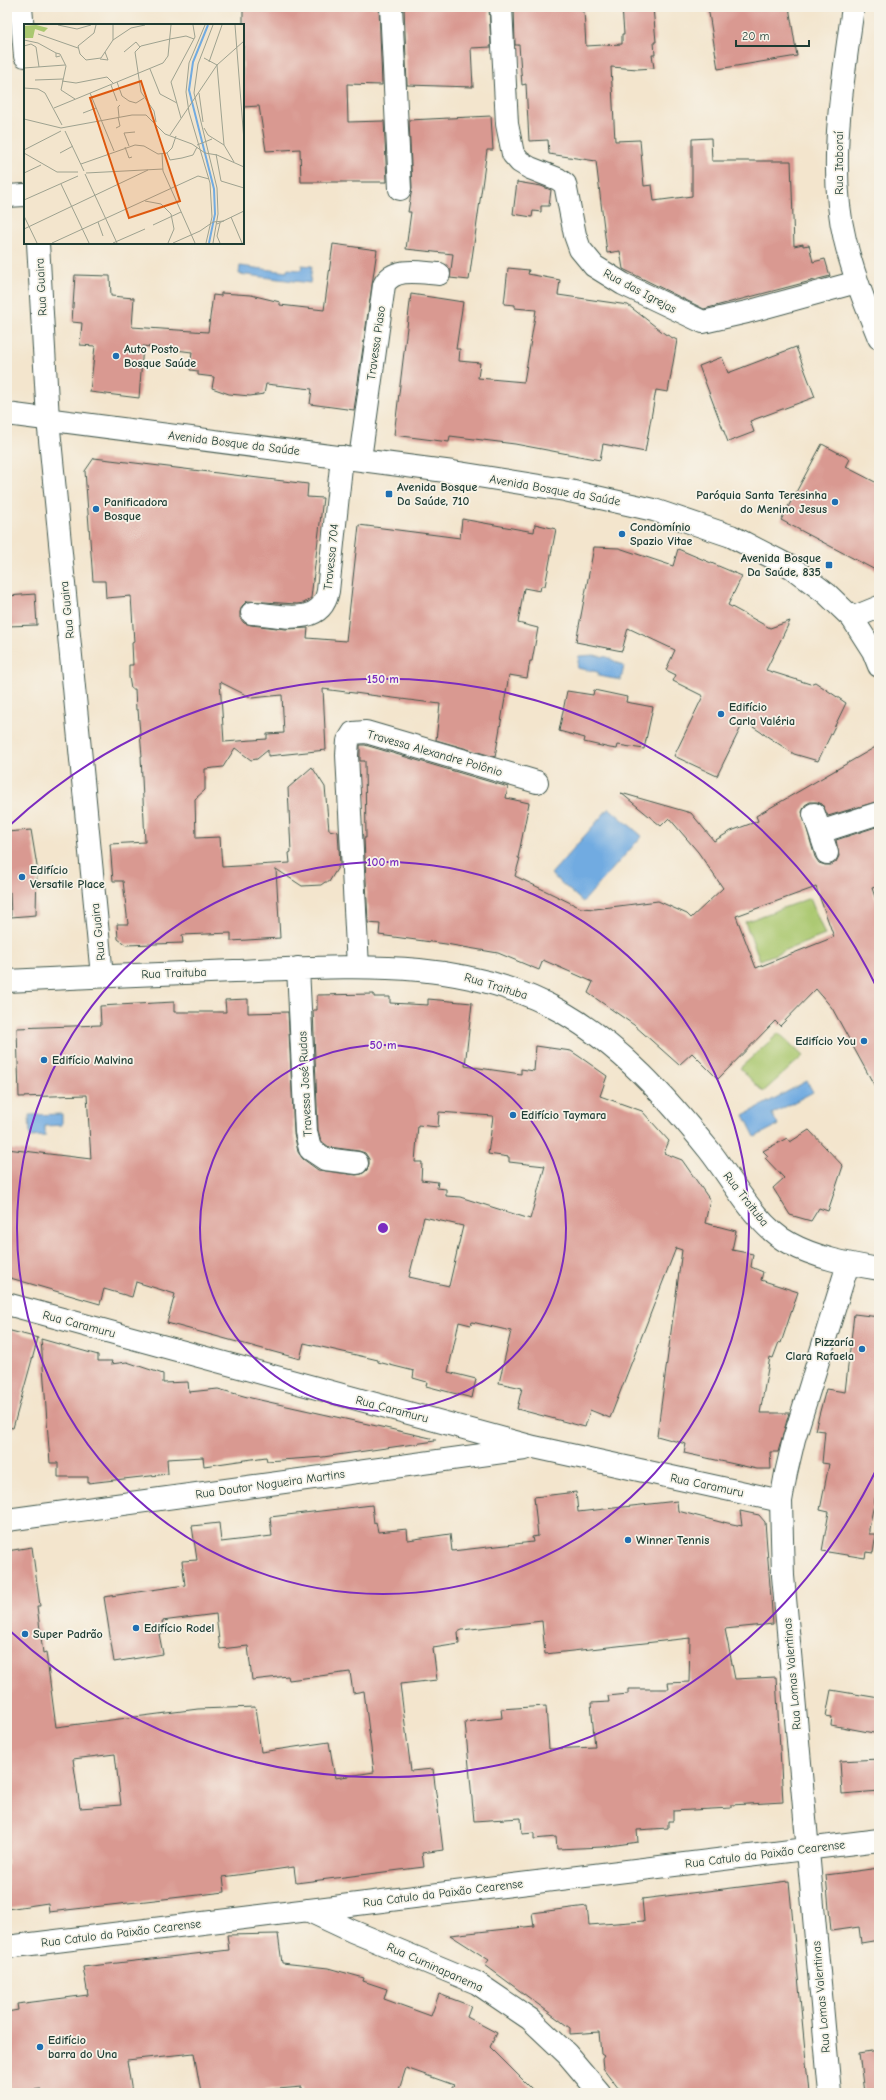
<svg xmlns="http://www.w3.org/2000/svg" width="886" height="2100" font-family="'Comic Neue',sans-serif">
	<rect width="100%" height="100%" fill="#f7f3e8"/>
	<filter id="ink" filterUnits="userSpaceOnUse"><feTurbulence type="fractalNoise" baseFrequency=".025" numOctaves="2"/><feDisplacementMap in="SourceGraphic" scale="8" xChannelSelector="R" yChannelSelector="G"/><feConvolveMatrix kernelMatrix="1 2 1 2 8 2 1 2 1" color-interpolation-filters="sRGB"/></filter>
	<filter id="wash" filterUnits="userSpaceOnUse"><feTurbulence type="fractalNoise" baseFrequency=".012" numOctaves="4" result="noise"/><feDisplacementMap in="SourceGraphic" scale="16" xChannelSelector="R" yChannelSelector="G"/><feGaussianBlur stdDeviation="0.9" result="paint"/><feColorMatrix in="noise" values="0 0 0 0 0 0 0 0 0 0 0 0 0 0 0 0 0 1.4 0 .05"/><feComposite in="paint" operator="in"/></filter>
	<g filter="url(#wash)">
		<rect width="100%" height="100%" fill="#f3e5cd"/>
		<path fill="#aac870" stroke="#648252" d="M810,898l15,37 -65,25 -15,-38z
			M779,1033l24,23 -40,36 -23,-24z"/>
		<path fill="#71abe1" stroke="#48748a" d="M302,265l10,1 -2,17 -71,-9 1,-8 47,6v-3l14,1z
			M594,655l13,2 17,9 -3,14 -23,-4v-4l-21,-4 2,-12z
			M609,808l33,28 -59,66 -32,-28z
			M807,1081l6,11 -41,22 6,11 -23,12 -11,-22z
			M62,1114v11l-17,1v10l-15,1 -1,-22z"/>
		<g id="blocks">
			<path fill="#d99991" fill-rule="evenodd" d="M243,7h136l3,78 -35,-1 1,38 36,-1 3,61h-86l-1,-33 -34,2 -7,-45 -16,1z
				M404,7h85l2,40 -20,1 2,39 -66,-2z
				M514,7h68v5l2,-1 2,35 36,-2v-10h2l-2,-27h31l3,35h-2l1,13h-3l2,13 -16,1 -27,-2 4,74 25,-1 4,46 8,-1 2,16 38,-5v-57l19,-1 1,23h79l3,85 9,-2v2l6,-1 4,17 12,-3 5,17 -126,33 -81,-40 -3,-18 -13,2 -11,-92 -47,-7 -1,-14 -19,1 -3,-57 -4,1 -3,-40h-4z
				M708,7h81l8,49 -79,13z
				M491,116l2,34h-6l-18,130 -19,-2 3,-24 -47,-5 5,-37h-3l4,-24 -3,-68z
				M517,182l24,4 10,4 -2,16h-8v6l-8,-1 -1,6 -19,-3z
				M333,244l44,6 -23,160 -44,-6 2,-15 -46,-5 -2,10 -14,2 -21,-2 -17,-6 2,-11 -16,-2v-4l-8,-1 2,-18 -49,-6 -4,52 -49,-6 5,-46 -15,-1 2,-22 -10,-1 3,-47 35,1 1,20 23,2 -2,29 76,5 5,-37 8,1v-3l30,2 29,7v3l44,5z
				M508,268l21,2 -1,4 32,6 -2,15 70,10 37,29 12,6 -9,52 -12,-2 -11,62 -42,-8 -3,16 -85,-16 -65,-8 -1,6 -55,-7 17,-141 52,8 -7,47h4l-1,12 21,2 -2,15 46,4 12,-72 -21,-2v-3l-11,-1z
				M796,347l19,50 -65,24 4,11 -26,10 -29,-76 23,-9 6,16z
				M822,444l28,15 -4,8 33,17v88l-98,-52z
				M94,458l214,26 -1,13 16,1 -12,100 -7,5 -7,1 -50,-3 -5,5 -2,6v6l4,5 7,2 35,4 22,-1 -1,10 39,3 13,-116 101,13 2,-19 72,13 1,-8 21,5 -11,57h-4l-1,5 -16,-3 -6,35 20,5 -6,33h-2l-3,17 -18,-3 -14,82 -59,-17 4,-36 -117,-15 3,61 -58,6v-6l-11,9 -6,1 -16,-12 -12,19 -18,2v21l-10,9 1,39 24,-1 2,30 68,-4 -1,-10 2,-1 -3,-64 24,-21 13,20 4,43 9,2 2,32 -11,18h-4l-4,3 -19,1 -26,-17 4,69 -49,3v-8l-49,2 1,8 -57,2 -8,-6 -1,-15h11l-5,-43h-10l-3,-37 35,-2 -4,-86h1l-4,-46h-2l-1,-21h-4l-2,-12v-12h4l-1,-22 2,-1 -3,-46 -25,2 -1,-17h-12l-8,-110zM220,682l32,16 30,-3 2,38 -17,1v5l-43,3z
				M594,547l25,1 54,18 5,-17 64,27 -14,29 42,23 20,-7 -24,49 44,14 5,-2 31,21 -28,58 -24,-7 -50,-33 -27,55 -43,-20 29,-60 -30,-15 3,-6 -10,-5 9,-20 -47,-22 -6,23 -46,-9z
				M35,594l2,31 -30,1v-30z
				M594,690l33,7 -1,5 27,5 -9,42 -26,-4 -1,4 -7,-1 -26,-6 1,-4 -26,-7 8,-40 26,4z
				M360,745h5l143,42 -2,11 23,5 -11,55h2l-5,18 66,32 14,1 63,-8 29,13 4,4 32,-30 -25,-36 -29,-34 -8,8 -40,-33 70,20 23,28 17,-10 27,-10 -2,-5 123,-71v56l-51,15 -6,-12 -5,-2h-7l-5,3 -3,7 13,45 4,6 6,2h6l5,-3 3,-6 -3,-16 43,-14v60l-7,2 7,21v185l-47,-86 -16,-19 -36,37 -5,-5 -57,58 -26,-26 -13,12 -45,-40 -46,-32 5,-11 -50,-22 -4,10 -41,-17 -52,-9 -67,-9 1,-11 -12,-1 -4,-85h2l-1,-77h-5zM816,887l18,50 -78,31 -20,-52z
				M31,830l6,36 -1,49 -25,2 -1,-25h-3v-60z
				M374,994v3h16v6l38,2v-6l44,4 -7,63 56,8v-5l13,2 2,-25 35,5 9,6 27,19 -7,20 42,15 27,30 -5,12 18,7 28,40 -5,23 31,8 -4,19 21,4 -2,13 12,5 -2,8 37,12 -17,51 -2,-1 -6,16 -3,-1 -10,56h29l-11,39h-8l1,17h-14l-73,-16 2,-9 -29,-8 25,-186 -6,-2 -66,170 -20,-8 -5,17 -68,-18 5,-21 -23,-5 12,-52 -39,-9 -1,3 -12,-3 -11,50 28,7 -4,19 -46,-12 1,-4 -14,-4 1,-7 -36,-9v-2l-74,-17 -4,16 -133,-36 8,-29 -39,-12 -4,15 -28,-8 -4,15 -93,-27v-128l84,10 -4,-64 -68,2 -2,-69 84,-3 -1,-19 18,-1 56,-3v10h52l-1,-12 23,-1v14l40,-1 6,121 4,19 5,7 15,11 38,5 6,-1 5,-4 2,-6v-5l-4,-6 -6,-2 -30,-4 -8,-6 -3,-11 -5,-120h4v-15zM439,1112l54,4 -5,38 21,3v5l36,4 -15,53 -70,-22 -14,-1v-7l-9,-1 1,-6 -17,-2 1,-18h-7l3,-37 20,2zM424,1217l39,9 -14,60 -40,-9z
				M809,1130l34,36 -15,45 -9,-3 -8,13 -21,-6 -17,-27 11,-10 -19,-20 3,-2 -5,-5 24,-13 3,4z
				M854,1314l25,3v161l-10,51v5h7l-3,19 -7,-1 -1,6 -43,-7 7,-39 -9,-2 9,-46 -7,-1 3,-32 -10,-1 11,-41 19,3z
				M7,1330l31,8 -25,90 -6,-1z
				M41,1339l57,16v6h14l-1,3 16,-2 36,12v9l25,-1 1,10 29,-3 33,9 184,41v2l-112,16 -56,4 -1,-4 -62,9 -1,-9 -36,2 1,15 -80,9v-6h-30v-14h-8z
				M576,1492l2,20 99,-11 1,10 46,12 -1,-1 19,4 -2,-15 19,4 6,7 8,102 -48,5 10,50 41,-2 7,125 -52,3v3l-58,3v10h-5v7l-31,2 1,12 -36,5 -45,2 -1,-12 -22,2v-6l-12,1 -1,-16 -47,3 -9,-99 37,-4 -1,-9 45,-3 3,43 46,-2 -4,-44 18,-1 -1,-6 20,-2v-5h41l-1,-6 21,-1 1,-44 -145,16 -3,-33 -80,9 -4,2 1,12 -26,4 4,32 -37,4 11,87 22,-2 10,81 -21,3 2,14 -128,16 -2,-16 -71,10 2,15 -176,20 -1,-9 -41,6v-358l25,-4 8,59h-3l6,47 3,-1 10,75 142,-18 57,-2 6,45 68,-10 6,36 39,-6 -10,-81 -11,2 -3,-21 -61,8 -1,-4 -36,4 -4,-34 -28,3 -4,-35 -54,7 2,12 -5,1 4,20 -49,8 -10,-65 81,-12 -3,-24 15,-1 -5,-34 27,-3 2,19 51,-6 -2,-19 102,-12 2,18 2,-1 2,10 29,-3 1,11 42,-6 2,17 81,-9 -1,-5 6,-1 -4,-39zM115,1754l6,51 -41,3 -7,-49z
				M831,1690l48,8v36l-48,-9 1,-8 -6,-1z
				M879,1759v32l-37,3 -2,-33z
				M879,1868v72l-18,3 -2,-16 -28,4 -5,-56z
				M789,1881l20,212h-187l-19,-25 -1,-9 2,-3 -3,-2 -2,-22 -29,2v-6l-85,-63 4,-5 -39,-25 84,-9 -2,-13 55,-7 2,19 55,-4 -2,-22z
				M278,1934l4,29 46,5 36,10 -1,3 24,8 -3,10 47,17 8,-22 32,12 -4,11 30,16 -7,14 46,46h-88l6,-8 -48,-17 -8,25h-96v-6l-73,6h-28l-7,-40 -67,7 5,33h-90l-1,-4 -31,3 -3,-26v-54l11,-2 -1,-6 71,-9 -5,-28 146,-17 -2,-15z
				M879,2050v43h-15l-5,-40z"/>
		</g>
	</g>
	<g filter="url(#ink)">
		<use href="#blocks" fill-opacity="0" stroke="#3f564b" stroke-width="1"/>
		<g fill="none" stroke-linecap="round" stroke-linejoin="round">
			<g stroke="#3f564b" stroke-width="24">
				<path id="minor" d="M21,7l4,49
					M391,7l9,182
					M501,7l6,117 6,30 7,8 10,6 28,11 7,5 10,51 5,14 14,17 29,18 80,38 44,-10 110,-30
					M853,7c-10,74 -26,160 -8,233 8,34 21,66 34,98
					M7,196l18,-1
					M38,243l10,176 54,557
					M360,459l24,-174c10,-19 38,-12 55,-11
					M252,613c28,2 69,15 76,-22l14,-134
					M852,618l27,-11
					M814,814l13,39
					M820,832l59,-19
					M358,967l-11,-212 1,-14 5,-8 13,-1 171,50
					M298,968l8,164 4,17 15,10 32,4
					M7,981c76,-4 151,-7 227,-10 111,-4 228,-16 328,41 59,34 105,86 147,138 23,29 47,76 80,93 27,15 60,21 90,26
					M7,1304l527,143 247,54
					M7,1520l518,-71
					M307,1910l45,21 125,52 53,36 37,35 33,39
					M7,1947l872,-107
					M830,2093l-47,-517 -2,-75 5,-28 8,-34 54,-175"/>
			</g>
			<g stroke="#3f564b" stroke-width="24">
				<path id="tertiary" d="M7,414l446,58 112,18 89,20 77,26 60,31 36,27 25,24 21,33 6,15"/>
			</g>
			<use href="#minor" stroke="#fff" stroke-width="22"/>
			<use href="#tertiary" stroke="#fff" stroke-width="22"/>
		</g>
	</g>
	<g fill="none" stroke="#7b2cbf" stroke-width="2">
		<circle cx="383" cy="1228" r="183"/>
		<circle cx="383" cy="1228" r="366"/>
		<path d="M879 1464A549 549 0 0 1 9 1630M9 826A549 549 0 0 1 879 992"/>
	</g>
	<g fill="#1f6fb2" stroke="#f7f3e8" stroke-width="1.5">
		<circle cx="116" cy="356" r="4"/>
		<rect x="385" y="490" width="8" height="8" rx="2"/>
		<circle cx="835" cy="502" r="4"/>
		<circle cx="96" cy="509" r="4"/>
		<circle cx="622" cy="534" r="4"/>
		<rect x="825" y="561" width="8" height="8" rx="2"/>
		<circle cx="721" cy="714" r="4"/>
		<circle cx="22" cy="877" r="4"/>
		<circle cx="864" cy="1041" r="4"/>
		<circle cx="44" cy="1060" r="4"/>
		<circle cx="513" cy="1115" r="4"/>
		<circle cx="862" cy="1349" r="4"/>
		<circle cx="628" cy="1540" r="4"/>
		<circle cx="136" cy="1628" r="4"/>
		<circle cx="25" cy="1634" r="4"/>
		<circle cx="40" cy="2047" r="4"/>
	</g>
	<g text-anchor="middle" stroke-width="3.5" stroke-linejoin="round" paint-order="stroke">
		<g font-size="12" fill="#1f3d34" stroke="#f7f3e8">
			<text transform="translate(839 163) rotate(-90)" y="4">Rua Itaboraí</text>
			<text transform="translate(41 287) rotate(-93)" y="4">Rua Guaira</text>
			<text transform="translate(640 291) rotate(28)" y="4">Rua das Igrejas</text>
			<text transform="translate(376 343) rotate(-82)" y="4">Travessa Piaso</text>
			<text transform="translate(234 443) rotate(7)" y="4">Avenida Bosque da Saúde</text>
			<text transform="translate(555 490) rotate(10)" y="4">Avenida Bosque da Saúde</text>
			<text transform="translate(331 557) rotate(-84)" y="4">Travessa 704</text>
			<text transform="translate(67 610) rotate(-96)" y="4">Rua Guaira</text>
			<text transform="translate(435 753) rotate(16)" y="4">Travessa Alexandre Polônio</text>
			<text transform="translate(98 932) rotate(-96)" y="4">Rua Guaira</text>
			<text transform="translate(174 973) rotate(-2)" y="4">Rua Traituba</text>
			<text transform="translate(496 986) rotate(17)" y="4">Rua Traituba</text>
			<text transform="translate(305 1084) rotate(-93)" y="4">Travessa José Rudas</text>
			<text transform="translate(746 1199) rotate(52)" y="4">Rua Traituba</text>
			<text transform="translate(79 1324) rotate(15)" y="4">Rua Caramuru</text>
			<text transform="translate(392 1409) rotate(15)" y="4">Rua Caramuru</text>
			<text transform="translate(270 1484) rotate(-8)" y="4">Rua Doutor Nogueira Martins</text>
			<text transform="translate(707 1485) rotate(12)" y="4">Rua Caramuru</text>
			<text transform="translate(792 1674) rotate(-95)" y="4">Rua Lomas Valentinas</text>
			<text transform="translate(765 1854) rotate(-7)" y="4">Rua Catulo da Paixão Cearense</text>
			<text transform="translate(443 1893) rotate(-7)" y="4">Rua Catulo da Paixão Cearense</text>
			<text transform="translate(121 1933) rotate(-7)" y="4">Rua Catulo da Paixão Cearense</text>
			<text transform="translate(435 1967) rotate(24)" y="4">Rua Cuminapanema</text>
			<text transform="translate(821 1997) rotate(-95)" y="4">Rua Lomas Valentinas</text>
		</g>
		<g font-size="12" font-weight="bold" fill="#1f3d34" stroke="#f7f3e8" text-anchor="start">
			<text x="124" y="353">Auto Posto<tspan x="124" dy="14">Bosque Saúde</tspan></text>
			<text x="397" y="491">Avenida Bosque<tspan x="397" dy="14">Da Saúde, 710</tspan></text>
			<text x="827" y="499" text-anchor="end">Paróquia Santa Teresinha<tspan x="827" dy="14">do Menino Jesus</tspan></text>
			<text x="104" y="506">Panificadora<tspan x="104" dy="14">Bosque</tspan></text>
			<text x="630" y="531">Condomínio<tspan x="630" dy="14">Spazio Vitae</tspan></text>
			<text x="821" y="562" text-anchor="end">Avenida Bosque<tspan x="821" dy="14">Da Saúde, 835</tspan></text>
			<text x="729" y="711">Edifício<tspan x="729" dy="14">Carla Valéria</tspan></text>
			<text x="30" y="874">Edifício<tspan x="30" dy="14">Versatile Place</tspan></text>
			<text x="856" y="1045" text-anchor="end">Edifício You</text>
			<text x="52" y="1064">Edifício Malvina</text>
			<text x="521" y="1119">Edifício Taymara</text>
			<text x="854" y="1346" text-anchor="end">Pizzaría<tspan x="854" dy="14">Clara Rafaela</tspan></text>
			<text x="636" y="1544">Winner Tennis</text>
			<text x="144" y="1632">Edifício Rodel</text>
			<text x="33" y="1638">Super Padrão</text>
			<text x="48" y="2044">Edifício<tspan x="48" dy="14">barra do Una</tspan></text>
		</g>
	</g>
	<g transform="translate(24 24)">
		<rect width="220" height="220" fill="#f3e5cd"/>
		<path d="M12,1l12,3 -4,4 -9,-3 -2,9h-9v-12z" fill="#aac870"/>
		<path fill="none" stroke="#71abe1" stroke-width="2" d="M184,1l-15,37 -4,28 25,99 1,25 -6,29"/>
		<path fill="none" stroke="#9ea290" stroke-width="1" d="M34,1l19,4 14,-4M72,1l-2,8 -16,13 2,8 6,6 15,-2 12,-18 18,-12 14,-3M181,1l-16,38 -3,29 3,20 21,71 2,34 -6,26M211,1l9,116M14,10l40,14M0,16l14,3 18,10M89,16v-15M0,22l7,-2 5,3 3,20M100,28l12,-10 4,5M36,32l-4,1v-4l4,1 6,12 -5,24 14,9M180,34l13,7M76,35l8,1 -3,-8M185,38l13,-37M193,41l7,80 10,17M0,44l41,-3M126,45l10,25 17,9M11,56l28,-1M38,57l14,2 31,-6 7,7M93,58l5,14 7,5 7,2 8,-5M87,61l6,16M0,64l14,1 7,4 17,32M66,69l24,58M175,69l4,29M30,84l109,-45 5,-7 3,-31M59,89l13,-5M95,93l-1,-10 2,-2M157,94l-10,-36 24,-45 -2,-12M0,95l37,9 71,-13h14l19,19 27,10 13,9 12,2 27,12M132,98l-2,-11 -13,-19 -6,-40 6,-6 29,-7 16,-3 8,3M92,104l4,-2 -2,-9M180,104l4,7 16,10M41,107l19,40M146,111l47,-70 27,-24M173,121l15,-6M105,122l-5,-13 11,-1M101,123l4,11 3,-1M0,126l37,-19M0,129l33,19h21M36,129l13,-7M143,129l3,7 12,-2 11,-3 4,-8M138,130l1,17 32,72M192,130l5,27 23,7M57,140l54,-19 9,1 14,8 9,-1 5,-5 4,-12M0,149l17,-8M62,149l77,-4M61,150l32,69M37,160l28,59M0,176l54,-24M121,177l16,3 10,10 3,15 -6,14M0,192l13,27M207,193l11,26M74,198l5,14M193,200l27,-13M129,201l28,-13M0,205l124,-59M28,219l146,-67 11,3M89,219l32,-14M149,219l27,-12 13,-9 11,-1M189,219l5,-29 -1,-26 -23,-95 4,-29 15,-39M196,219l-3,-7 3,-13"/>
		<path fill="#de580e" fill-opacity="0.15" stroke="#de580e" stroke-width="2" d="M117,57l39,120 -51,17 -39,-120z"/>
		<rect width="220" height="220" fill="none" stroke="#1f3d34" stroke-width="2"/>
	</g>
	<circle cx="383" cy="1228" r="6" fill="#7b2cbf" stroke="#f7f3e8" stroke-width="2"/>
	<g font-size="12" text-anchor="middle" font-weight="bold" fill="#7b2cbf" stroke="#f7f3e8" stroke-width="3.5" stroke-linejoin="round" paint-order="stroke">
		<text x="383" y="683">150 m</text>
		<text x="383" y="866">100 m</text>
		<text x="383" y="1049">50 m</text>
	</g>
	<rect width="886" height="2100" fill="none" stroke="#f7f3e8" stroke-width="24"/>
	<path d="M736 40v6h73v-6" fill="none" stroke="#1f3d34" stroke-width="2"/>
	<text x="742" y="40" font-size="12" fill="#1f3d34" stroke="#f7f3e8" stroke-width="3" paint-order="stroke">20 m</text>
</svg>
